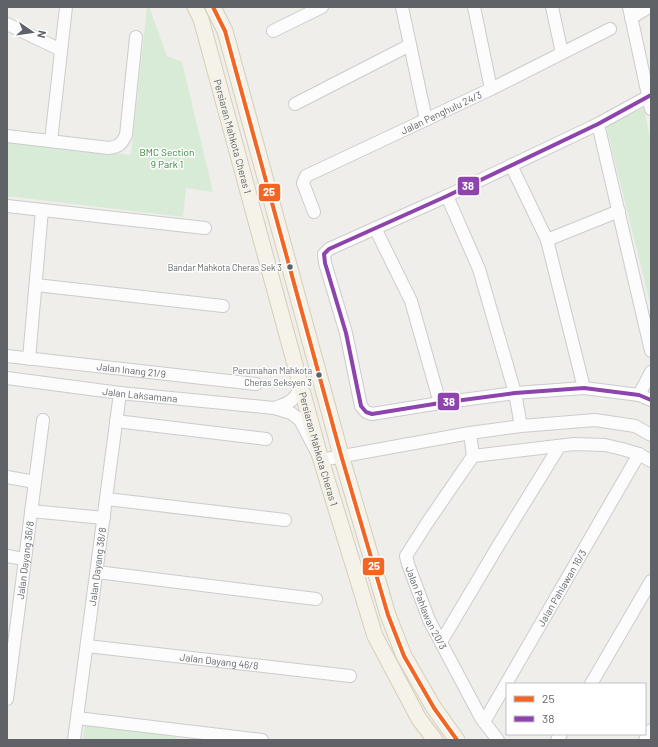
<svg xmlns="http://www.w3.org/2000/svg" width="658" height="747" font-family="Barlow,sans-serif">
	<rect width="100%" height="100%" fill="#efeeea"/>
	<path fill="#d8ebd6" d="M147,7h2l18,49 15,6 31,130 -27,-4 -3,29 -176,-21v-54l124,13z
		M644,108l7,35v164l-45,-182z
		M85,724l92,13 -1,3h-93z"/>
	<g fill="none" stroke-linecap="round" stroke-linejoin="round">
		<g stroke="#cbcccc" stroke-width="14">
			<g id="minor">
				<path d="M402,7l24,113"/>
				<path d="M474,7l17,82"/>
				<path d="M552,7l10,46"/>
				<path d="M629,7l22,102"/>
				<path d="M631,18l18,-11"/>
				<path d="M7,24l54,26"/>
				<path d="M273,31l49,-24"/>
				<path d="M651,95l-53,29 -151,72 -118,53 -5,5 1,9 21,70 15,73 5,6 6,2 68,-11 75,-10 69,-5 55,7 12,5"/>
				<path d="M295,104l115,-59"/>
				<path d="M598,124l53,227"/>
				<path d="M7,136l102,12c10,-1 13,-5 17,-13l10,-98"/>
				<path d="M51,141l15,-134"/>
				<path d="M511,165l36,75 37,148"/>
				<path d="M447,196l32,73 36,124 6,33"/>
				<path d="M7,206l198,22"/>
				<path id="s1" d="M314,212l-11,-29 3,-7 185,-87 119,-60"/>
				<path d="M375,228l36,73 29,102"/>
				<path d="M547,240l72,-29"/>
				<path d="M36,285l187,21"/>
				<path id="s2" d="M7,356l249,28"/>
				<path d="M29,359l13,-149"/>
				<path id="s3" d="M7,378l113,15 154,15 17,5 9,7 21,40 149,-27 51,-7 74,-6 40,6 16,9"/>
				<path d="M639,395l12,-23"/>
				<path d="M274,408c16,-5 19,-7 28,-21"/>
				<path d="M116,421l150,18"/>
				<path d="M470,433l3,23"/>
				<path id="s4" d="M473,456l-46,67 -21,33 2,8 21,56 52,98 17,22"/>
				<path d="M473,456l101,-12 31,1 17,4 17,5 12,7"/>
				<path d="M7,477l28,5"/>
				<path d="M107,499l178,21"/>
				<path d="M31,511l73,7"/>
				<path d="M7,556l17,3"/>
				<path d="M97,572l219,27"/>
				<path d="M441,642l57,-96 61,-99"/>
				<path id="s5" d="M87,646l263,30"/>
				<path d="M591,684l60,-103"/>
				<path id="s6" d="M7,699l36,-279"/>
				<path d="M77,718l185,22"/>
				<path id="s7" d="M484,722l155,-268"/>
				<path id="s8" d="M74,740l46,-347"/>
				<path d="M557,740l4,-6"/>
				<path d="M645,740l6,-10"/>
			</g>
		</g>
		<g stroke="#d7ceb8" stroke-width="17">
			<g id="major">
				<path id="s9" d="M195,7l6,12 120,441 54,176 44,83 16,21"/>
				<path d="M213,7l12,24 116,424 47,160 16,41 30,52 23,32"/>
			</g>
		</g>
		<use href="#minor" stroke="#fdfcfc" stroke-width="12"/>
		<use href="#major" stroke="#f4f2e9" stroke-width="15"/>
		<g stroke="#fff" stroke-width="7">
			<path id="bus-1" d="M213,7l12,24 116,424 47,160 16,41 30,52 23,32"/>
		</g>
		<g stroke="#fff" stroke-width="7">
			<path id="bus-2" d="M651,95l-53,29 -151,72 -118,53 -5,5 1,9 21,70 15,73 5,6 6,2 68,-11 75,-10 69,-5 55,7 12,5"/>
		</g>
		<use href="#bus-1" stroke="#f26522" stroke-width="4"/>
		<use href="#bus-2" stroke="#8e44ad" stroke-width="4"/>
	</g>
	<g fill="#5f6368" stroke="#fff" stroke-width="1.5">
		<circle cx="290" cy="267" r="3.5"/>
		<circle cx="319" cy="375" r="3.5"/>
	</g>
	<g text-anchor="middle" stroke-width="3" stroke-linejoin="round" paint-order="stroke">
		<g font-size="9" fill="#5f6368" stroke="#fff" text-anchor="end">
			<text x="282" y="271">Bandar Mahkota Cheras Sek 3</text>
			<text x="312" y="374">Perumahan Mahkota<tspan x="312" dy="12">Cheras Seksyen 3</tspan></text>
		</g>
		<g font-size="10" fill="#5f6368" stroke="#fff">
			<text dy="4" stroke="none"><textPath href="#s1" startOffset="188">Jalan Penghulu 24/3</textPath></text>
			<text dy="4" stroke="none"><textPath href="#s9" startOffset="135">Persiaran Mahkota Cheras 1</textPath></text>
			<text dy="4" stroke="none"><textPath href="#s2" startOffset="125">Jalan Inang 21/9</textPath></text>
			<text dy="4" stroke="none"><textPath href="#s3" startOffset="134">Jalan Laksamana</textPath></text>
			<text dy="4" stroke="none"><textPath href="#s9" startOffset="459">Persiaran Mahkota Cheras 1</textPath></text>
			<text dy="4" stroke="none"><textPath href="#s6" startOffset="140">Jalan Dayang 36/8</textPath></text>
			<text dy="4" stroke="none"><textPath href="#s8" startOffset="175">Jalan Dayang 38/8</textPath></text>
			<text dy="4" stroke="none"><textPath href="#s7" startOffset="155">Jalan Pahlawan 16/3</textPath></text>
			<text dy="4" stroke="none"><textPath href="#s4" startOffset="176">Jalan Pahlawan 20/3</textPath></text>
			<text dy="4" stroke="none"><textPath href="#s5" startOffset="133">Jalan Dayang 46/8</textPath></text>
		</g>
		<g font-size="10" fill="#348238" stroke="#fff">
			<text x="167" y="156">BMC Section<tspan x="167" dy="12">9 Park 1</tspan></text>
		</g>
	</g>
	<g stroke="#fff" stroke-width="1.5">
		<rect x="457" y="176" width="23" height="20" rx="4" fill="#8e44ad"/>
		<rect x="258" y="183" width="23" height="19" rx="4" fill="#f26522"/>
		<rect x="437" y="392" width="23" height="19" rx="4" fill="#8e44ad"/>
		<rect x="362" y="557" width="23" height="19" rx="4" fill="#f26522"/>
	</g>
	<g font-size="11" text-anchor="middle" font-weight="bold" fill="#fff">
		<text x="468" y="190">38</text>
		<text x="269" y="196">25</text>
		<text x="449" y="406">38</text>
		<text x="374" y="570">25</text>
	</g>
	<rect width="658" height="747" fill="none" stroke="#5f6368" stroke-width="16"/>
	<rect x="506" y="683" width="140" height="52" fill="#ffffff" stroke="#bfc1c3"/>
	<rect x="514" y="696" width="20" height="6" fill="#f26522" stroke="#bfc1c3"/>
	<text x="542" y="703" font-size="12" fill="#5f6368">25</text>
	<rect x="514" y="716" width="20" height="6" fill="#8e44ad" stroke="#bfc1c3"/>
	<text x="542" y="723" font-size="12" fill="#5f6368">38</text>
	<g transform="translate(32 32) rotate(103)" stroke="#ffffff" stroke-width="3" paint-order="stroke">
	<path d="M0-3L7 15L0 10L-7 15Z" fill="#5f6368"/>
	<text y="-6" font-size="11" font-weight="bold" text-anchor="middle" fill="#5f6368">N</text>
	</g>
</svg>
